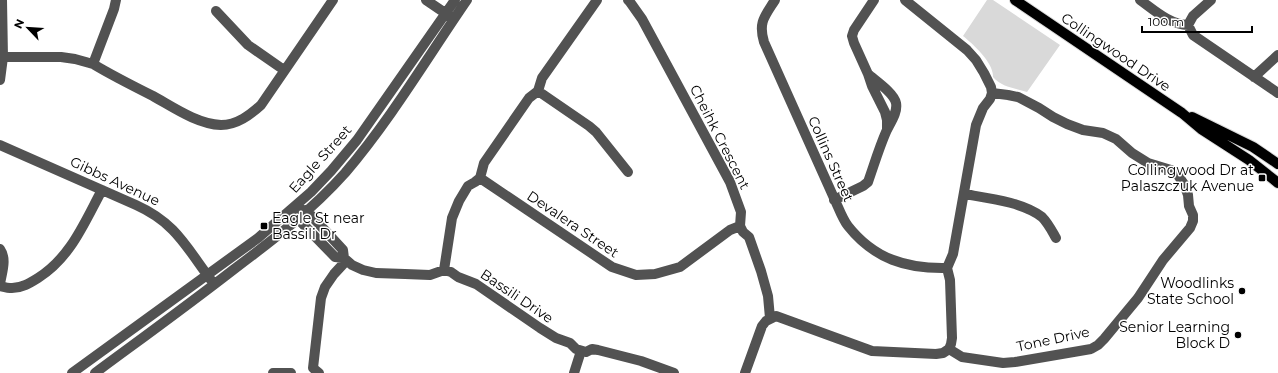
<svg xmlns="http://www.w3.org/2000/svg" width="1278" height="373" font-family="Montserrat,sans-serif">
	<rect width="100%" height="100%" fill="#fff"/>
	<path fill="#d9d9d9" d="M987,0h6l67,45 -33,47c-12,-4 -26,-5 -34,-15 1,-14 -20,-33 -30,-41z"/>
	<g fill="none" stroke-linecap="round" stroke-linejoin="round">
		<g stroke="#dbdbdb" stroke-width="12">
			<path id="major" d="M1015,0l167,113 19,16 48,31 29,23
				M1192,117l61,30 25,17"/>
		</g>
		<path stroke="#525252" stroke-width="10" d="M426,0l25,17
			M628,0l2,2 12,17 88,163 11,30 -1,14 3,6 6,5 12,34 7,25 2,22
			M775,0c-10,16 -17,22 -11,42l74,165c3,7 6,14 10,19 26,33 59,43 99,42
			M874,0l-20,30 -2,6 2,7 14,31 4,12 13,26 2,8v10
			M905,0l62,50 9,10 8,13 7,14 1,6 -2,6 -7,9 -7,17 -23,129 -6,14 3,12 2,58 -1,6 -2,5
			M1140,0c14,10 30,25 48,25
			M1211,0l-18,16 -5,9 5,10 85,58
			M216,11l32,34 36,25
			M3,57h58l14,2 18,5c20,12 40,22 60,32 20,11 44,28 68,29 16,0 29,-10 40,-20l72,-105
			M93,64l21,-55 2,-9
			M1254,77l24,-22
			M0,80l3,-23 -1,-57
			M538,91l51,35 7,6 32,40
			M0,145l136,60c40,18 50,42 75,75
			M480,178l132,89 24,8 19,-1 25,-7 50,-37 10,-4
			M964,194c23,4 59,8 78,23 6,6 10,14 14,21
			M834,200l29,-14 5,-4c6,-17 11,-34 18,-50 4,-9 12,-19 10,-29 -2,-10 -20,-22 -28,-29
			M300,209l7,2 36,39 1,8
			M296,212l2,7 37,38 9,1 8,7 11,5 13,3 29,1 25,1 14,-5 7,2 7,5 18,7 64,44 16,10 14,5 6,6 10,3 6,-3 6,1 43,11 33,12
			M0,249c7,10 2,23 0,35
			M444,270l8,-52 7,-17 9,-15 7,-4 5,-4 4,-15 45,-65 9,-7 4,-13 55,-78
			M0,286c4,1 8,2 12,2 10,0 18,-5 26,-10 33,-21 46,-55 64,-88
			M72,373l186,-135 53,-46 20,-21 26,-31 98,-140
			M95,373c46,-34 93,-68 138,-103 40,-30 79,-60 112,-97 46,-54 82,-115 122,-173
			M273,373h18
			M319,373l-6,-5 8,-70 4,-11 9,-13 12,-13
			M574,373l7,-22
			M745,373l17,-47 4,-5 10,-5 96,35 64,3 7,-1 6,-4 13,8 41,6 12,-1 76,-13 7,-4 6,-6 34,-41 25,-38 27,-32 3,-7v-6l-4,-9 -1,-11 -4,-11 -7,-10 -6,-4 -23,-7 -16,-10 -16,-14 -13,-6 -20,-3 -16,-6 -14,-7 -14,-9 -21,-11 -10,-2 -16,-2"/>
		<use href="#major" stroke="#000" stroke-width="10"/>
	</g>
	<g fill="#000" stroke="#fff" stroke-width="1.5">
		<rect x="1258" y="174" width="8" height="8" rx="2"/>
		<rect x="260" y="222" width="8" height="8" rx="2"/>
		<circle cx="1242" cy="291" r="4"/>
		<circle cx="1238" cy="335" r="4"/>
	</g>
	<g text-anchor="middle" stroke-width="3" stroke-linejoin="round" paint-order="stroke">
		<g font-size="14" fill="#000" stroke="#fff">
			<text transform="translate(1116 52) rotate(34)" y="5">Collingwood Drive</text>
			<text transform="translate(720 137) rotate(63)" y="5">Cheihk Crescent</text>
			<text transform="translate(320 159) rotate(-48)" y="5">Eagle Street</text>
			<text transform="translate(831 159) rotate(66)" y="5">Collins Street</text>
			<text transform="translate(115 181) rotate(25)" y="5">Gibbs Avenue</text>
			<text transform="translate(573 224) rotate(34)" y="5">Devalera Street</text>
			<text transform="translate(517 296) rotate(34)" y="5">Bassili Drive</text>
			<text transform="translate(1053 339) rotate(-12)" y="5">Tone Drive</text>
		</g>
		<g font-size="14" fill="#000" stroke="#fff" text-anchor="end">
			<text x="1254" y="175">Collingwood Dr at<tspan x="1254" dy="16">Palaszczuk Avenue</tspan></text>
			<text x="272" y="223" text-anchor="start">Eagle St near<tspan x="272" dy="16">Bassili Dr</tspan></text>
			<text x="1234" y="288">Woodlinks<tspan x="1234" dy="16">State School</tspan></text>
			<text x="1230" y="332">Senior Learning<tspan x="1230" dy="16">Block D</tspan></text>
		</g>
	</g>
	<g transform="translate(28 28) rotate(295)" stroke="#ffffff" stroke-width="3" paint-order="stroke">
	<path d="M0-3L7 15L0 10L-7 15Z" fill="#000000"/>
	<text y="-6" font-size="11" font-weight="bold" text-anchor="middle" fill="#000000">N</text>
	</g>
	<path d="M1142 26v6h110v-6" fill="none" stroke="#000000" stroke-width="2"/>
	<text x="1148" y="26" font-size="12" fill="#000000" stroke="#ffffff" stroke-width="3" paint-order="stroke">100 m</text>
</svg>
